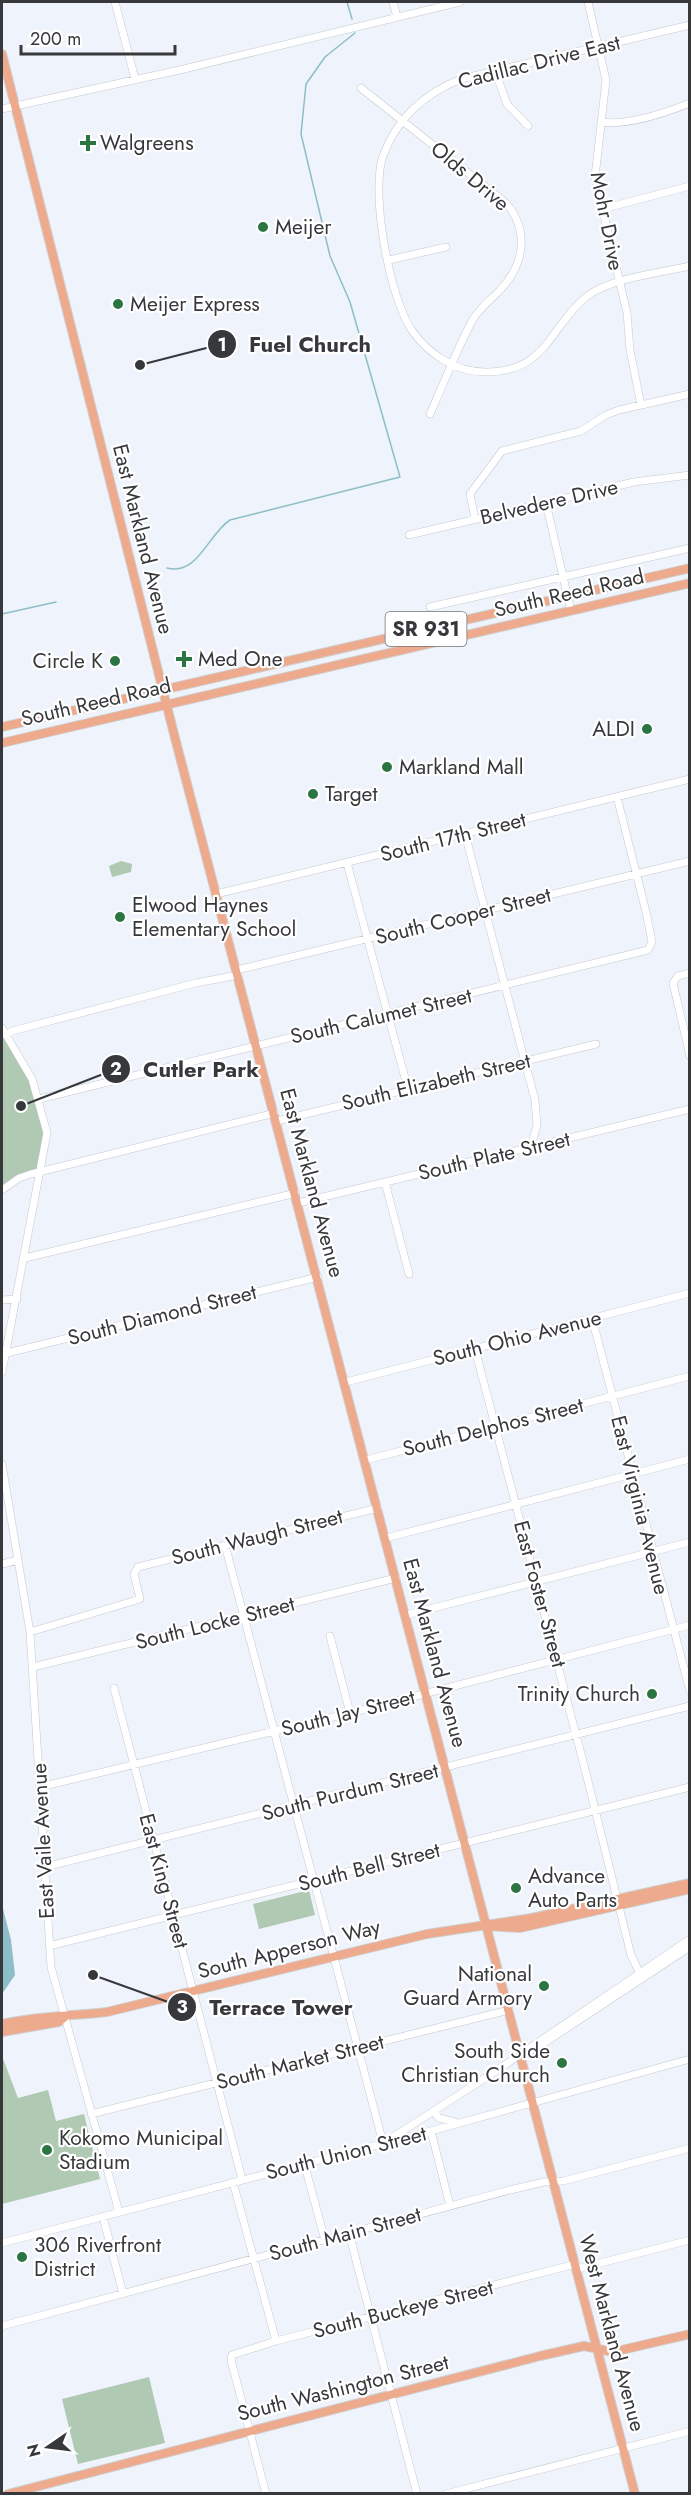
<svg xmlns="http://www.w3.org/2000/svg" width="691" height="2495" font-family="Jost,sans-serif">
	<rect width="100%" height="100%" fill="#eff3fb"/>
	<path fill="#b0c9b2" d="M121,861l11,3 -1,8 -19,5 -3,-11z
		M2,1028l23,36 22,64 -5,43 -40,19z
		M309,1890l6,25 -56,14 -6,-25z
		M2,2056l16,42 30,-8 8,31 28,-7 16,65 -98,25z
		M149,2377l16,66 -87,21 -16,-65z"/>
	<path fill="#8cbec7" d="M2,1905l9,35 4,35 -13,19z"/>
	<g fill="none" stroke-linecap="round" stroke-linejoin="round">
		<path stroke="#8cbec7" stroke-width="1.5" d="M347,2l5,17
			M167,568c31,8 41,-34 63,-48l170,-43 -50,-175 -20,-46 -29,-122 5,-50 19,-27 30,-24
			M2,614l54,-12"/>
		<g stroke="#c5c8d0" stroke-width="8">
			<path id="minor" d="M115,2l20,77
				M393,2l4,15
				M588,2l18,78 -11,97 32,136 3,37 11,55
				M690,25l-229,54c-38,15 -64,39 -78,77 -13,37 7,145 30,176 17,23 43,40 72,40 62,1 64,-45 101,-75 24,-19 74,-24 104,-31
				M495,71l12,33 21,22
				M361,88l145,115c24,28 18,62 -6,87 -9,10 -21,18 -28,31 -16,30 -28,62 -42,93
				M2,109l182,-40 276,-67
				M601,122c27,4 64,-9 89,-19
				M602,209l88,-23
				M389,260l57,-13
				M546,503l25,108
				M475,519l-5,-25 32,-43 79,-20 25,-16 13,-5 71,-16
				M409,535l225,-53 56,-7
				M430,607l260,-59
				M465,834l70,266 2,25 -6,22
				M347,863l61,226
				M216,894l474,-115
				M237,970l453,-109
				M690,973l-12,3 -5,7 17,73
				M2,1028l30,51 15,54 -45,239
				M6,1035l6,-4 184,-48 42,-8
				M39,1099l609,-149 4,-8 -6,-30 -29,-115
				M277,1121l319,-77
				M385,1182l24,92
				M2,1190l17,-12 12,-4 244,-61
				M298,1203l392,-94
				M25,1258l271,-65
				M2,1300l15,-1
				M592,1318l98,373
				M475,1349l111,424 45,182 11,23
				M7,1353l311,-76
				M346,1382l344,-89
				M366,1460l324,-84
				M2,1464l28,168 21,335 68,245
				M386,1538l304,-79
				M225,1545l158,598
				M2,1564l16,-4
				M406,1615l284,-73
				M30,1632l110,-33 -6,-25 4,-7 240,-59
				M330,1636l20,77
				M33,1667l363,-89
				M114,1688l128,491
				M40,1787l310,-74 340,-88
				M45,1867l645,-161
				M49,1946l641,-159
				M523,2053l12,-4 155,-102
				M434,2112l5,6 16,4
				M91,2114l418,-104
				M431,2131l19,75
				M390,2139l106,-68 194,-132
				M304,2163l21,77
				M233,2182l43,159
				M103,2217l20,77
				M349,2233l68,261
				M2,2243l429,-112 259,-72
				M577,2269l113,-29
				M2,2326l508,-136 34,-8 19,-1 127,-33
				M266,2494l-35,-134 1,-5 44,-14 300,-77
				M446,2494l244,-63"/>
		</g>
		<g stroke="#cfcfd0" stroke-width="10">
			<path id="major" d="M2,54l173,684 460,1756
				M2,727l688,-159
				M2,743l688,-160
				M488,1926l32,2 170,-39
				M2,2024c35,-8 69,-8 105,-12l320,-78 105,-16 158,-35
				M2,2032l57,-10 6,-5
				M8,2494l532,-138 44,-10 29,6 77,-18"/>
		</g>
		<use href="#minor" stroke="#fff" stroke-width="7"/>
		<use href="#major" stroke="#edaa8c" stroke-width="8"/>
	</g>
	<g fill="#2b7543" stroke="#fff" stroke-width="2">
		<path d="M85 134h6v6h6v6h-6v6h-6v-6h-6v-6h6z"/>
		<circle cx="263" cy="227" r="6"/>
		<circle cx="118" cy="304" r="6"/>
		<path d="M181 650h6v6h6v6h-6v6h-6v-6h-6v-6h6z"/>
		<circle cx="115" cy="661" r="6"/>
		<circle cx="647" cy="729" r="6"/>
		<circle cx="387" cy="767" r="6"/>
		<circle cx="313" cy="794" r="6"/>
		<circle cx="120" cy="917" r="6"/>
		<circle cx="652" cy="1694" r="6"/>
		<circle cx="516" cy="1888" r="6"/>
		<circle cx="544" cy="1986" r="6"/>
		<circle cx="562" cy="2063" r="6"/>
		<circle cx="47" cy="2150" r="6"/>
		<circle cx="22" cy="2257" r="6"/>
	</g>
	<g text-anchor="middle" stroke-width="4.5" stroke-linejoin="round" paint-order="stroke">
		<rect fill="#fff" stroke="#727476" stroke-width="1.5" x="385.5" y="612" width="81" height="34" rx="4.5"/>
		<g font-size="20" font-weight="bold" fill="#36383b">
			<text x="426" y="636">SR 931</text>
		</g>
		<g font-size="21" fill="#36383b" stroke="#fff">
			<text transform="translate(539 62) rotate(-14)" y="7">Cadillac Drive East</text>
			<text transform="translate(470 176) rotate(40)" y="7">Olds Drive</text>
			<text transform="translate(607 221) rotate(79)" y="7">Mohr Drive</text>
			<text transform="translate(549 502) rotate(-13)" y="7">Belvedere Drive</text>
			<text transform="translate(143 539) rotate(76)" y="7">East Markland Avenue</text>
			<text transform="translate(569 593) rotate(-13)" y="7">South Reed Road</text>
			<text transform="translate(96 702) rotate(-13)" y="7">South Reed Road</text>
			<text transform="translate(453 837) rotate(-14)" y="7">South 17th Street</text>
			<text transform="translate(463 916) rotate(-14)" y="7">South Cooper Street</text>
			<text transform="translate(381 1016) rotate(-13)" y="7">South Calumet Street</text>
			<text transform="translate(436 1082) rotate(-13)" y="7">South Elizabeth Street</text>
			<text transform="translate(494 1156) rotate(-13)" y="7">South Plate Street</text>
			<text transform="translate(312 1183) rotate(75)" y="7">East Markland Avenue</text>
			<text transform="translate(162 1315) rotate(-14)" y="7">South Diamond Street</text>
			<text transform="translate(517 1338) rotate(-14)" y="7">South Ohio Avenue</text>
			<text transform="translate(493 1427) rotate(-14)" y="7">South Delphos Street</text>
			<text transform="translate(640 1505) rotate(76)" y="7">East Virginia Avenue</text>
			<text transform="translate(257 1537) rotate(-14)" y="7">South Waugh Street</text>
			<text transform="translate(540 1594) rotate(75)" y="7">East Foster Street</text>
			<text transform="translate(215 1623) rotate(-14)" y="7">South Locke Street</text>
			<text transform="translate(435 1653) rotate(75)" y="7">East Markland Avenue</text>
			<text transform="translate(348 1713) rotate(-14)" y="7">South Jay Street</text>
			<text transform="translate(350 1792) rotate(-14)" y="7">South Purdum Street</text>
			<text transform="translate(43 1841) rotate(-93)" y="7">East Vaile Avenue</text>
			<text transform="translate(369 1867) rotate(-14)" y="7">South Bell Street</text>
			<text transform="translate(164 1881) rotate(75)" y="7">East King Street</text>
			<text transform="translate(289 1949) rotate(-14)" y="7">South Apperson Way</text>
			<text transform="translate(300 2062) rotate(-14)" y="7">South Market Street</text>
			<text transform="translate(346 2153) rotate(-14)" y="7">South Union Street</text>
			<text transform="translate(345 2234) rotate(-15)" y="7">South Main Street</text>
			<text transform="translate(403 2309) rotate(-14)" y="7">South Buckeye Street</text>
			<text transform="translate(612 2333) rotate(75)" y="7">West Markland Avenue</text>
			<text transform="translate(343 2388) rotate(-14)" y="7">South Washington Street</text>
		</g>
		<g font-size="21" fill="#36383b" stroke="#fff" text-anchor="start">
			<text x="100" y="150">Walgreens</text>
			<text x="275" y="234">Meijer</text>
			<text x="130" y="311">Meijer Express</text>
			<text x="198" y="666">Med One</text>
			<text x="103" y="668" text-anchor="end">Circle K</text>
			<text x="635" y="736" text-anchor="end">ALDI</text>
			<text x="399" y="774">Markland Mall</text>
			<text x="325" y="801">Target</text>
			<text x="132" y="912">Elwood Haynes<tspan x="132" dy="24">Elementary School</tspan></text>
			<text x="640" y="1701" text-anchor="end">Trinity Church</text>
			<text x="528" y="1883">Advance<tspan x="528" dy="24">Auto Parts</tspan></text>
			<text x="532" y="1981" text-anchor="end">National<tspan x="532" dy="24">Guard Armory</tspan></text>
			<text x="550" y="2058" text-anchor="end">South Side<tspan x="550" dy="24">Christian Church</tspan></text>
			<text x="59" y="2145">Kokomo Municipal<tspan x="59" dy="24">Stadium</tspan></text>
			<text x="34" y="2252">306 Riverfront<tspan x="34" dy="24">District</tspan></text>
		</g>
	</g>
	<path fill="none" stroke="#36383b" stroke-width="2" d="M140 365L222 344M21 1106L116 1069M93 1975L182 2007"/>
	<g fill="#36383b" stroke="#fff" stroke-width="2">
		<circle cx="140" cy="365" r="6"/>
		<circle cx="21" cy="1106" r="6"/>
		<circle cx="93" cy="1975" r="6"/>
		<circle cx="222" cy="344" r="15"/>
		<circle cx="116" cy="1069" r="15"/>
		<circle cx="182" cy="2007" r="15"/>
	</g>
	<g font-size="18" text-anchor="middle" font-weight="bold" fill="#fff">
		<text x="222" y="351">1</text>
		<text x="116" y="1075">2</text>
		<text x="182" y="2013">3</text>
	</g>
	<g font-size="22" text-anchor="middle" font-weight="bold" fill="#36383b" stroke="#fff" stroke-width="4.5" stroke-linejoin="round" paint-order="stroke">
		<text x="310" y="352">Fuel Church</text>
		<text x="201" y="1077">Cutler Park</text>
		<text x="281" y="2015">Terrace Tower</text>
	</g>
	<rect width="691" height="2495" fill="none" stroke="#36383b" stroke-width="6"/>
	<g transform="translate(48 2447) rotate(256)" stroke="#ffffff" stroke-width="4.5" paint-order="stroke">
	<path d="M0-4.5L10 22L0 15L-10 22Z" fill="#36383b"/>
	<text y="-9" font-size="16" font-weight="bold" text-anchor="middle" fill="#36383b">N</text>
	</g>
	<path d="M21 45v9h154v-9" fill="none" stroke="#36383b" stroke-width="3"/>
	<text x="30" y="45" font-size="18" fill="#36383b" stroke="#ffffff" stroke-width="4.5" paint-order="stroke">200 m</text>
</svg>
